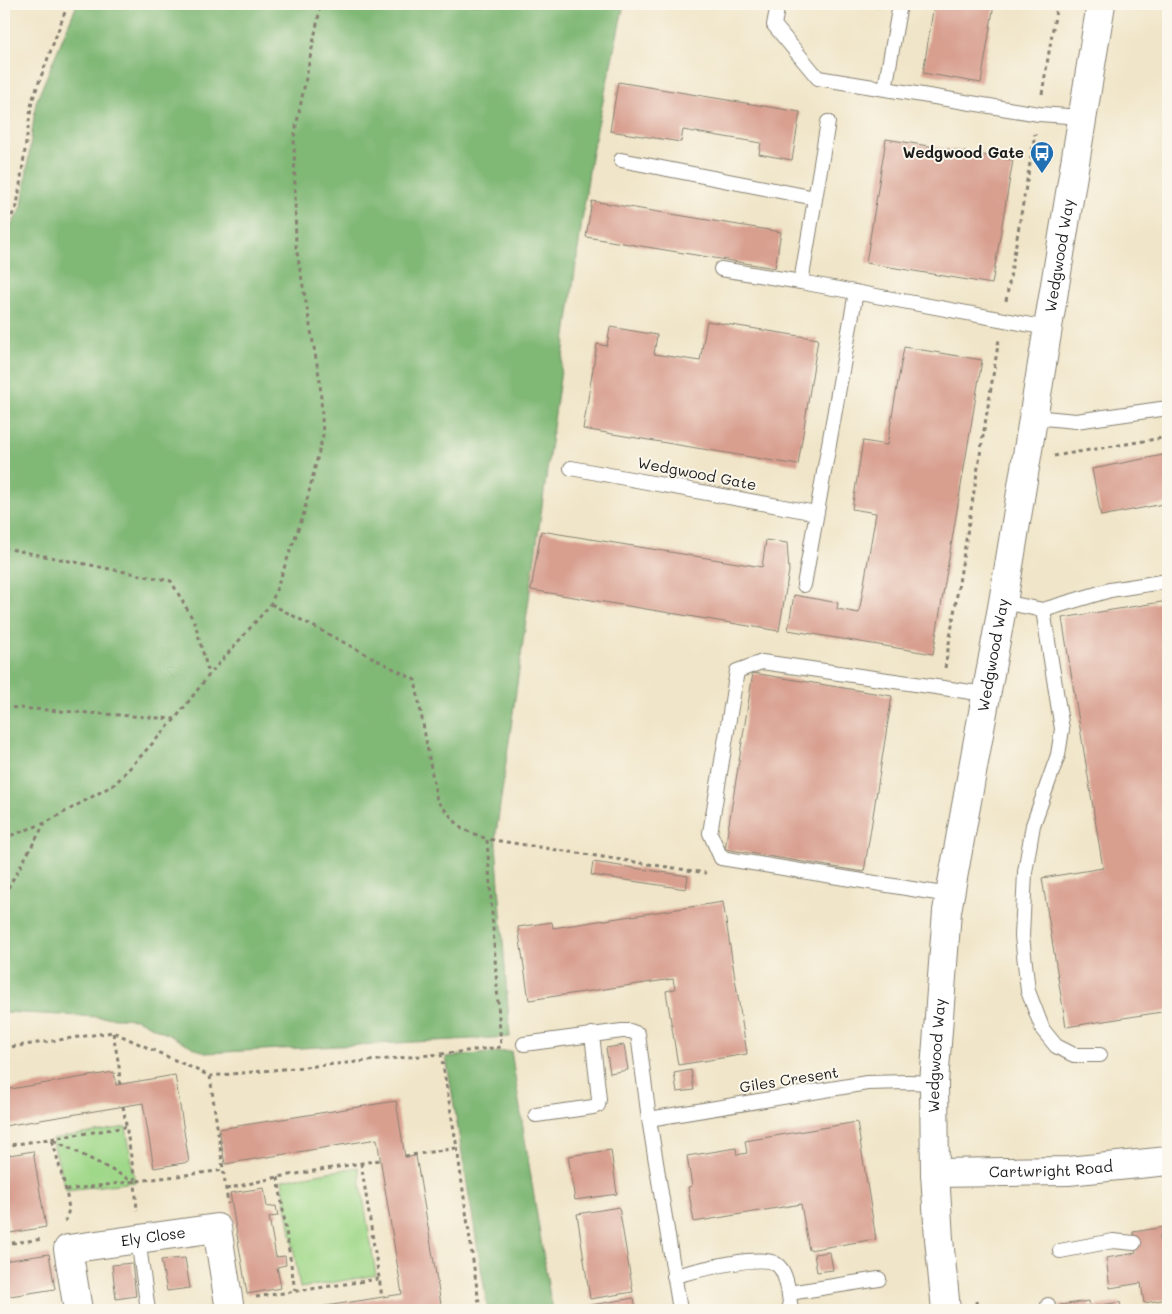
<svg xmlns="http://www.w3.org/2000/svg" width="1172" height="1314" font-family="Mali,sans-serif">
	<rect width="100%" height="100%" fill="#fbf7ec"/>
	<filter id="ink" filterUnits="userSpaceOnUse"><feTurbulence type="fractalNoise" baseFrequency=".02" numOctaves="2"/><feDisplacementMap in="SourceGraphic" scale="10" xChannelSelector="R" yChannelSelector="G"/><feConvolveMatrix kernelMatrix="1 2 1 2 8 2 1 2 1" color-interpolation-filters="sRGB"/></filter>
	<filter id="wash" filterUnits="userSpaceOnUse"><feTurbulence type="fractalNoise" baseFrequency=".0096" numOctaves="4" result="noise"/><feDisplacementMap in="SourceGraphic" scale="20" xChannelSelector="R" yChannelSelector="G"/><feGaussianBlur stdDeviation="1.12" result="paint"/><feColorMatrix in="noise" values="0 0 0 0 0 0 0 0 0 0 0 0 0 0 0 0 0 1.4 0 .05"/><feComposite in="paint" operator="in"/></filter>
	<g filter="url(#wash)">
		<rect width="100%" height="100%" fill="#f0e5c8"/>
		<path fill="#a0d88a" stroke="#5e7a53" d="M126,1127l9,55 -69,8 -14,-51z
			M358,1167l18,108 -76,13 -18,-108z"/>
		<path fill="#80b876" stroke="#4e6a49" d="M77,4h547l-33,153 -95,677v10l14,193 -305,16 -68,-34 -133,-7v-774l18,-31 14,-105z
			M511,1051l41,259h-64l-42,-253z"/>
		<g id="blocks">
			<path fill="#d89f8f" d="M860,4h20l-1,4 -20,-3z
				M934,4h60l-13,79 -58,-10z
				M618,82l182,30 -8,48 -33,-6 2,-11 -78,-13 -2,12 -71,-11z
				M886,139l127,21 -21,124 -126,-21z
				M592,201l189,31 -6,36 -189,-31z
				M707,321l111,18 -20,126 -215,-36 14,-85 10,2 3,-19 47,8 -3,19 46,7z
				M904,347l78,13 -49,294 -145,-24 6,-35 44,8 -1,6 22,4 17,-100 -24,-4 11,-68 24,4z
				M1168,454v49l-67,13 -9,-47z
				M541,531l221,36 4,-27 21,3 2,28 -10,60 -248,-41z
				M1168,601v410l-102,16 -24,-149 61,-10 -41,-250z
				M753,673l139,23 -28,176 -139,-23z
				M593,862l95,14 -2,13 -95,-14z
				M723,902l24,152 -69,11 -12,-74 9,-2 -2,-10 -144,21 -11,-73 34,-5 1,6z
				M624,1045l4,25 -18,3 -4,-25z
				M691,1070l3,20 -17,2 -3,-19z
				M114,1072l2,13 59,-10 14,87 -35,6 -11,-65 -139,23v-36z
				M396,1101l9,56 11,-1 26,154h-135v-1l95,-15 -25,-155 -152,25 -6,-35z
				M857,1122l19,117 -67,11 -8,-46 -107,18 -6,-35 4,-1 -5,-30 49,-8 1,7 10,-2 -2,-12z
				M611,1150l6,44 -42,6 -7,-44z
				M33,1151l13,76 -36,6 -6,-40v-37z
				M264,1188l3,19 9,-1 2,10 -9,1 7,40 9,-1 1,9 -9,2 4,21 -34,6 -17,-101z
				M619,1207l14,85 -43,7 -13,-85z
				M1165,1227l3,21v51l-24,4 -3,-20 -31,5 -4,-30 30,-5 -3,-21z
				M830,1252l3,18 -16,2 -3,-18z
				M49,1254l6,35 -51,8v-36z
				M185,1258l5,30 -23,3 -6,-31z
				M132,1263l4,33 -20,3 -4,-34z
				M634,1298l2,12h-44l-1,-5z
				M1089,1301l1,6 30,-5 2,8h-62v-5z"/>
		</g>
	</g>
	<g filter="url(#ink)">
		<use href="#blocks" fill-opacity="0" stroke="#868072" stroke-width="1"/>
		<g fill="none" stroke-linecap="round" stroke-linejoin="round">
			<g stroke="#868072" stroke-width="16">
				<path id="service" d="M778,4l-4,21 44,53 221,36 43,3
					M885,89l15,-85
					M621,160l194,38
					M721,269l80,13 246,46
					M801,282l27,-160
					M1033,417l43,4 92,-13
					M571,468l245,45
					M804,585l52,-293
					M1003,602l40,8 67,-20 58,-9
					M1043,610l19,119 -4,26 -25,70 -8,47 -3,64 6,55 15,39 13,16 18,9h26
					M949,895l-228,-37 -11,-25 27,-162 25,-9 223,32
					M524,1044l98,-13h8l8,3 11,85
					M536,1115l57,-8 5,-2 1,-6 -7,-65
					M138,1239l10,71
					M1167,1239h1
					M1060,1251l53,-10 21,2
					M674,1276c21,-5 86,-23 102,-12 12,7 13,34 15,46
					M789,1293l90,-14
					M1048,1305v5
					M680,1310l-31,-191 218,-36 41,-1 26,1"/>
			</g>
			<g stroke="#868072" stroke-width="30">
				<g id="minor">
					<path id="s1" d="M935,1173l133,-2 100,-10"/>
					<path id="s2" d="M78,1310l-10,-61 149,-21 13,82"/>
					<path id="s3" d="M946,1310l-7,-71 -4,-66 -1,-90 13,-172 56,-309 98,-598"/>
				</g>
			</g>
			<path stroke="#868072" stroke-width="3" stroke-dasharray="4 4" stroke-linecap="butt" d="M1042,94l15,-90
				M4,230l13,-24 15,-105 36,-97
				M1006,301l29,-167
				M1054,456l114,-19
				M4,548l167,33 24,42 14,52
				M271,604l144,76 22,121 25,28 25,10
				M945,668l54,-329
				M4,707l171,12
				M4,838l41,-15 70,-39 60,-65 34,-44 62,-71 32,-88 20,-81 -3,-54 -24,-134 -2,-110 27,-133
				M4,895l41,-72
				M113,1033l6,33 1,19
				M4,1048l109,-16 97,44 231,-22 16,94 23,162
				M441,1054l60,-7 -14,-208 219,34
				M210,1076l18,128
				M123,1106l12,76
				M4,1146l122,-19
				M405,1156l52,-8
				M361,1163l21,134
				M278,1177l17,114
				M226,1189l52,-12 102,-17
				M66,1190l158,-20
				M64,1221l2,-1 3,-11 -3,-19 -14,-51 83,43 2,29
				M4,1244l39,-5
				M256,1297l123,-18
				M976,1301l1,9"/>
			<use href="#service" stroke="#fff" stroke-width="14"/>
			<use href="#minor" stroke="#fff" stroke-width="28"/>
		</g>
	</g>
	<defs>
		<g id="bus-pin" transform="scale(1.25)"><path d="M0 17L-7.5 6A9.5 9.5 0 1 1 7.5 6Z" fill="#1f6fb2" stroke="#fbf7ec"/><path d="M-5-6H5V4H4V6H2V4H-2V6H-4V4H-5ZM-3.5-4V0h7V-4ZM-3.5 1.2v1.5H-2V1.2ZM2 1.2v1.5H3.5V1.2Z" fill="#fff"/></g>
	</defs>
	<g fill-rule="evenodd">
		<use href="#bus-pin" x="1042" y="153"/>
	</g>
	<g text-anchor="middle" stroke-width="4" stroke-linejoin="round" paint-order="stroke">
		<g font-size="15" font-weight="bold" fill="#1c1c1c" stroke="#fbf7ec" text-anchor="end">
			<text x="1024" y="158">Wedgwood Gate</text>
		</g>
		<g font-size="15" fill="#1c1c1c" stroke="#fbf7ec">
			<text dy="5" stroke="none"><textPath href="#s3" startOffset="1065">Wedgwood Way</textPath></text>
			<text transform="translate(697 474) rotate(11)" y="5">Wedgwood Gate</text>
			<text dy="5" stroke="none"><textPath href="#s3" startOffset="660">Wedgwood Way</textPath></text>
			<text dy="5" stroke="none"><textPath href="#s3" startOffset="255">Wedgwood Way</textPath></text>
			<text transform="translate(789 1080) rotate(-9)" y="5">Giles Cresent</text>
			<text dy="5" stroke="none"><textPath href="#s1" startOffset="116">Cartwright Road</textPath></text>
			<text dy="5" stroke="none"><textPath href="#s2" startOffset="148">Ely Close</textPath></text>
		</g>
	</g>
	<rect width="1172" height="1314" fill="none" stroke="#fbf7ec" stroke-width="20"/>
</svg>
